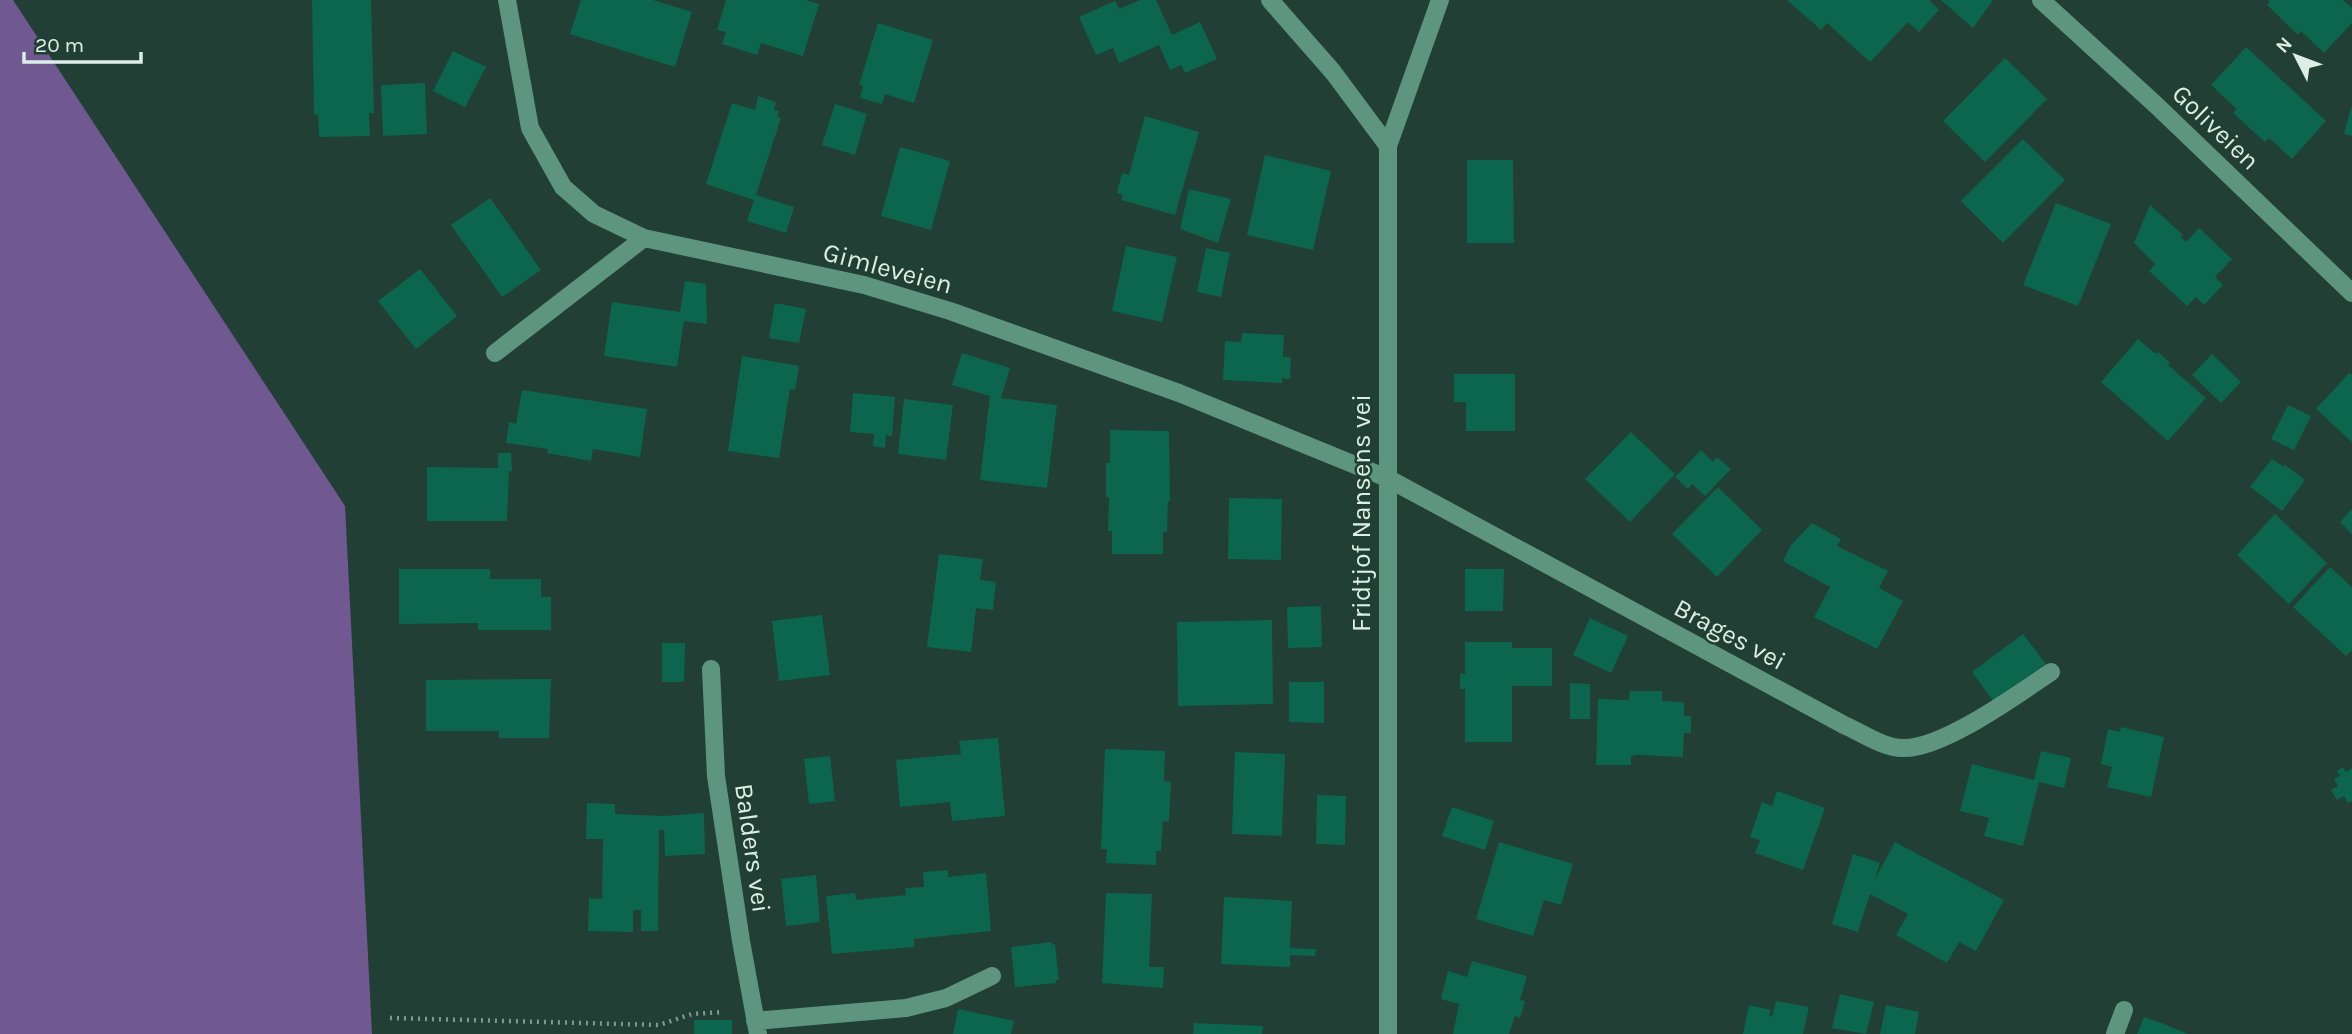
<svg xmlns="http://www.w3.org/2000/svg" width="2352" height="1034" font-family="Karla,sans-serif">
	<rect width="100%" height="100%" fill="#213f34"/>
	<path fill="#6f5990" d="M0,0h13l332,506 27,528h-372z"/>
	<path fill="#0b664d" d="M312,0h59l3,113h-5l1,23 -51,1 -1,-22 -4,-1z
		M581,0h72l39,12 -17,55 -105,-33z
		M726,0h79l14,4 -16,52 -42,-13 -4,12 -35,-11 4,-12 -9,-2z
		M1140,0h16l16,35 28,-13 17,37 -32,14 -4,-8 -11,5 -11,-25 -40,18 -6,-15 -17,7 -17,-38 36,-16 4,8z
		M1787,0h142l10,10 -20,22 -11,-10 -38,40 -43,-39 -6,7z
		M1941,0h52l-20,28z
		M2268,0h75l9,8v15l-28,30 -23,-22 -3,4 -31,-30 3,-3z
		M878,23l55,17 -19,63 -29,-9 -3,10 -22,-6 3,-12 -4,-1z
		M2246,47l80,74 -34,38 -23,-21 -4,4 -32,-29 4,-4 -26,-24z
		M453,51l33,16 -21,40 -32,-16z
		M2005,58l42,41 -62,63 -42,-41z
		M425,83l2,51 -44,2 -2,-51z
		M758,96l18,6 -2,8 5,1 -2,6 4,1 -25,77 38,12 -8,26 -39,-12 7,-21 -48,-16 26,-81 23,7z
		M835,104l32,10 -12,41 -33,-10z
		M2351,108l1,1v27l-8,-2z
		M1145,116l54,16 -24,83 -54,-15 2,-5 -6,-2 5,-20 7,2z
		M2023,139l42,41 -62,63 -42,-42z
		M900,147l50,14 -19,69 -50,-14z
		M1265,155l66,16 -18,79 -66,-15z
		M1467,160h46l1,83h-47z
		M1189,189l42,10 -13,44 -38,-14z
		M490,198l51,72 -39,27 -51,-72z
		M2056,203l55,21 -33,82 -55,-21z
		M2150,205l33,30 -2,2 5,5 13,-14 33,31 -17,18 8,8 -19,20 -8,-8 -9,9 -38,-35 6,-7 -21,-21z
		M1126,246l51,11 -15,65 -50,-11z
		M1206,248l24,5 -9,44 -24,-5z
		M420,269l37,47 -41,33 -38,-48z
		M685,281l21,3 1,40 -23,-3 -7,46 -73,-11 8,-54 68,10z
		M775,303l31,6 -7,34 -30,-5z
		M1242,333l42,2 -1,22h8l-1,22 -8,-1v5l-59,-3 2,-39 16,1z
		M2138,339l18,15 2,-2 12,11 -2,2 38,33 -38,43 -67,-59z
		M962,353l48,15 -9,30 56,7 -10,83 -67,-8 10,-84 -38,-11z
		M2212,354l29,28 -20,21 -29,-28z
		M742,356l57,10 -4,24 -5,-1 -11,69 -51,-7z
		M2349,373l3,2v67l-36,-33z
		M1454,374h61v57h-49v-29h-12z
		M522,390l125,19 -7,48 -47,-8 -2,12 -44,-8 1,-4 -42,-6 3,-21 7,2z
		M853,393l42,4 -3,39 -6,-1 -1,13 -12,-2 1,-12 -24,-2z
		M904,399l49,6 -7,55 -48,-6z
		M2288,405l23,11 -17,34 -23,-11z
		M1110,430l59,1 1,70h-2l-1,31h-4v22h-51v-23h-4l1,-34h-3v-34h4z
		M1631,432l44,42 -45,48 -45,-43z
		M1701,450l12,12 4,-5 14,12 -26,27 -13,-12 -4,5 -13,-12z
		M498,453h13l1,18 -5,1 2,1 -2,48h-80v-54l71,1z
		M2272,459l12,8 1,-2 20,15 -23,31 -32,-24z
		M1718,487l44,43 -45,47 -45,-43z
		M1229,498l53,1 -1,61 -53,-1z
		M2352,509v25l-12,-12z
		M2275,514l52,49 -38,41 -52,-49z
		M1812,523l29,16 -4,7 51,25 -9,17 24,13 -26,48 -63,-32 16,-30 -47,-26 8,-16z
		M939,554l44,5 -3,21 16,2 -3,28 -17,-2 -5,44 -44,-5z
		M2330,567l22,20v63l-6,6 -53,-49z
		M399,569h91v10h51v18h10v33h-73v-7l-79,1z
		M1465,569h39l-1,42h-38z
		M1321,606l1,41 -34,1 -1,-41z
		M822,615l8,60 -51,6 -7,-60z
		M1590,618l38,18 -17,37 -38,-18z
		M1272,620l1,84 -95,2 -1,-84z
		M2023,634l23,30 -52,38 -22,-30z
		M1465,642h47v6h40v38h-40v56h-47v-53h-5v-15h5z
		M662,643h23l-1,39h-22z
		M551,679l-2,59h-50v-7h-73v-51z
		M1289,682h35v41l-35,-1z
		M1570,683l20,1v35h-20z
		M1630,691h32v10l22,1v14h7v17h-7l-1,24 -45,-2 -7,1v9h-35l2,-66 31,1z
		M2121,727l43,10 -13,60 -44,-10 5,-20 -11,-3 7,-35 12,3z
		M998,738l7,78 -53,5 -2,-19 -50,5 -4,-47 65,-6 -2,-13z
		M1105,749l60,2 -1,30 7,1 -2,40 -6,-1 -2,30h-5v14l-50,-2 1,-14h-6z
		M2041,751l30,7 -7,30 -25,-6 -16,64 -39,-10 5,-18 -29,-7 12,-47 62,16z
		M1235,752l50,2 -3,82 -50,-2z
		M830,756l5,45 -26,3 -5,-45z
		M2343,767l3,5 6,-4v33l-4,2 -4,-7 -7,4 -6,-10 7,-4 -4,-7 6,-3 -3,-5z
		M1777,791l48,17 -22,62 -48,-17 5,-13 -10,-3 12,-35 10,4z
		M1317,795l29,1 -1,49 -29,-1z
		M587,803l28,1v10l49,2 40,-3 1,41 -40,2 -1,-26h-5l-1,101h-17v-21h-8v22l-45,-1 1,-33 13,1 1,-60h-17z
		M1452,807l42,14 -9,29 -43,-14z
		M1499,842l74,22 -12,41 -17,-5 -11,36 -57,-17z
		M1895,842l109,58 -28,51 -17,-9 -12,21 -51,-28 12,-21 -38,-20 -12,38 -26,-8 21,-70 27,9 -5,16z
		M948,870v7l38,-4 5,58 -77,8v8l-82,7 -6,-58 29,-3 1,7 50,-5 -1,-7 19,-1 -1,-15z
		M816,875l4,47 -34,4 -5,-47z
		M1106,893l46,1 -3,73h15l-1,21 -61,-5z
		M1224,897l68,4 -2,47 26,1 -1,7 -25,-1v12l-69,-3z
		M1051,942l1,3 3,-1 4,36h-3v3l-41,4 -4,-40z
		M1472,961l55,15 -7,24 5,1 -5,17 -5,-2 -6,18h-56l6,-30 -18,-5 7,-28 19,6z
		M1840,994l34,8 -8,32 -34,-6z
		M1776,1001l33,6 -6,27h-60l6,-29 22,5 -2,6 3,1z
		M1886,1005l33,7 -4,22h-35z
		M958,1009l56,12 -3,13h-58z
		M2144,1017l20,7 24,10h-51z
		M694,1020h38v14h-38z
		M1194,1023l69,3 -1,8h-69z"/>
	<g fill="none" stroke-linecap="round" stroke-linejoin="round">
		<path stroke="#829990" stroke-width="4.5" stroke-dasharray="2 5" stroke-linecap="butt" d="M390,1018l269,7 33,-11 32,-2"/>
		<path stroke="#5e9580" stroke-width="18" d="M507,0l23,128 33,59 31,27 50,24 220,47 86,26 229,82 208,85 457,247c18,8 41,24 60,23 40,0 114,-54 147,-76
			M1270,0l63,72 55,74
			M2041,0l115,105 196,188
			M495,353l149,-115
			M711,669l5,107 25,165 17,93
			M755,1021l151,-13 40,-10 46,-22
			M1388,1034v-888l52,-146
			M2115,1034l9,-24"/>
	</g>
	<g text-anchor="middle" stroke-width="5" stroke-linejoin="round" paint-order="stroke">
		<g font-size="26" fill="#ddeee7" stroke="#213f34">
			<text transform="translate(2216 127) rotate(44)" y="9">Goliveien</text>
			<text transform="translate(888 268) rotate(15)" y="9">Gimleveien</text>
			<text transform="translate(1361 513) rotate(-90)" y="9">Fridtjof Nansens vei</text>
			<text transform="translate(1730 634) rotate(28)" y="9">Brages vei</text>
			<text transform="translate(753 848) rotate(82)" y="9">Balders vei</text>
		</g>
	</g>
	<g transform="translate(2296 56) rotate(312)" stroke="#213f34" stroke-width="5" paint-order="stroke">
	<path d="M0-5L12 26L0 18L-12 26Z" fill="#ddeee7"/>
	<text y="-10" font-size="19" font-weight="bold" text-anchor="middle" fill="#ddeee7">N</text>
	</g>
	<path d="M24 52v10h117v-10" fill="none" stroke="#ddeee7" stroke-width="3.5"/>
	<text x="35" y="52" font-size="21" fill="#ddeee7" stroke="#213f34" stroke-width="5" paint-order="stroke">20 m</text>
</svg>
